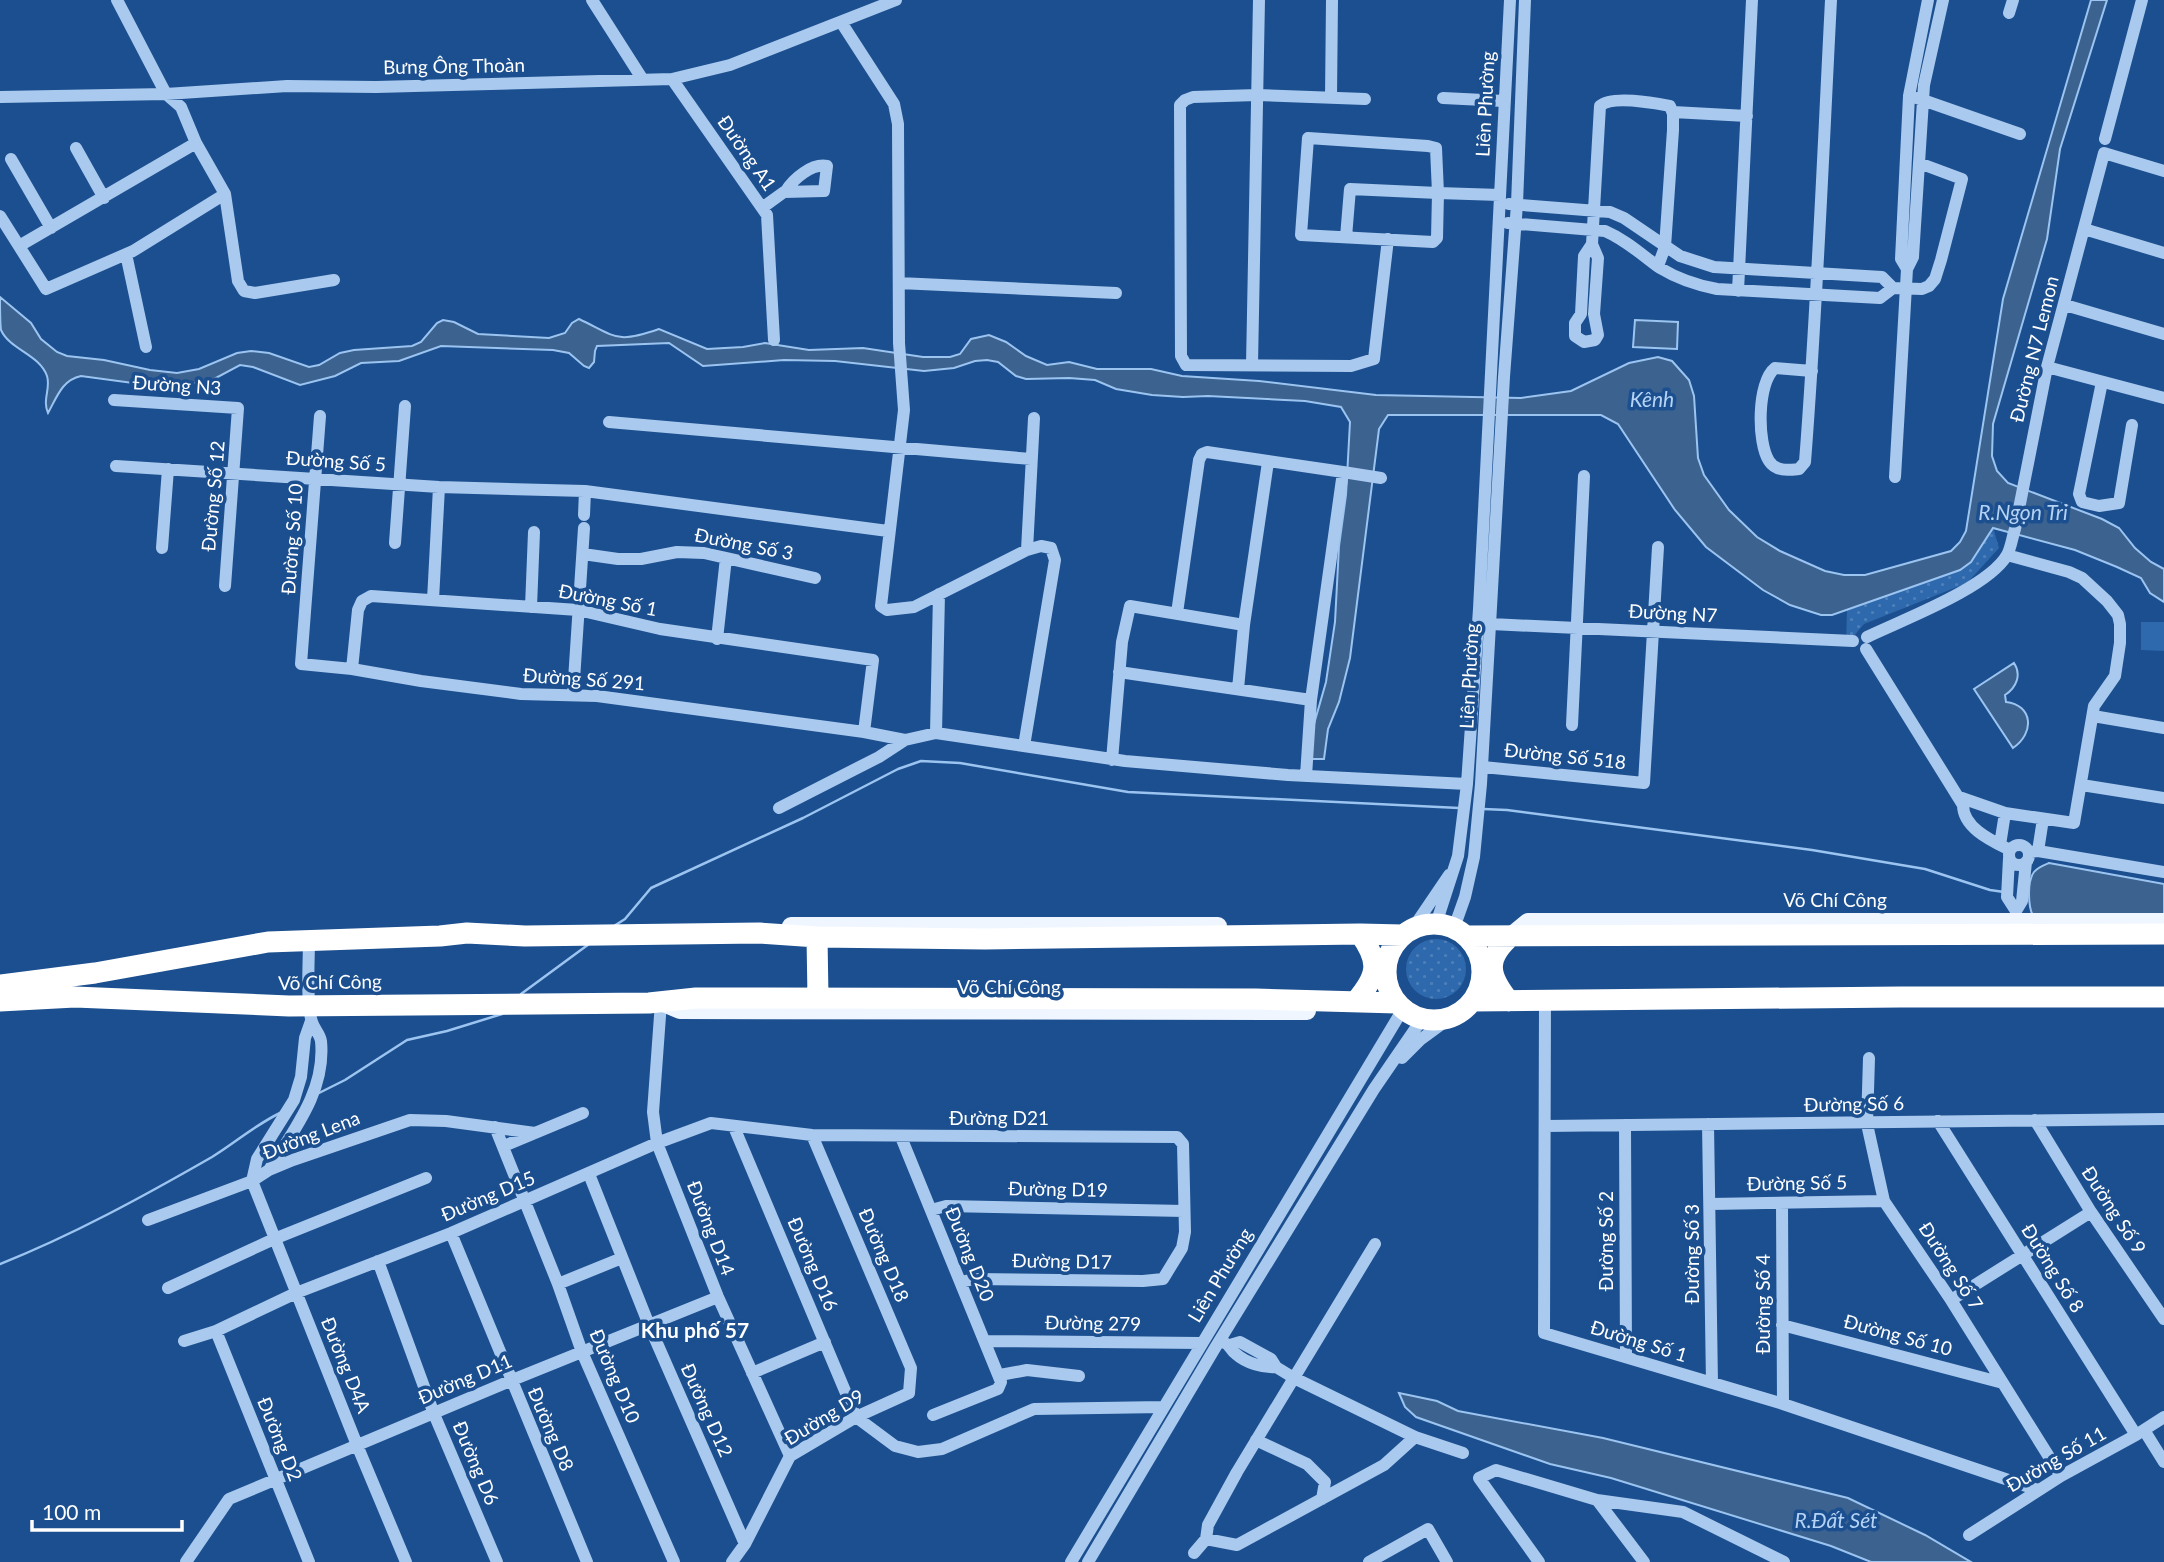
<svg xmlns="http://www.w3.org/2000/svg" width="2164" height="1562" font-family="Lato,sans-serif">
	<defs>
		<pattern id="green-dots" width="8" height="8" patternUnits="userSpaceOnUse" patternTransform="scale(1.75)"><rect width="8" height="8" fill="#2e69ad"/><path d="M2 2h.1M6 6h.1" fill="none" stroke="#4d80b9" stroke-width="1.8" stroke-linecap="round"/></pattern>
	</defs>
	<rect width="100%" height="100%" fill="#1b4f8f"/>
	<path fill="url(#green-dots)" d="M1993,527l6,21 -32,35 -103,41 -18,21 1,-35 113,-40z
		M1406 969a30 30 0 1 1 60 0a30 30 0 1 1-60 0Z"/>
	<path fill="#2e69ad" d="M2141,622h23v29l-23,-1z"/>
	<path fill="#3c6290" stroke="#9cc4f0" stroke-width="2" d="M2091,0h16l-47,149 -13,90 -54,185 -1,32 5,15 11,12 94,36 17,9 16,20 16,14 13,7v33l-14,-9 -9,-15 -24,-11 -42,-17 -82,-22 -22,34 -11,8 -128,45h-11l-31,-10 -27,-15 -57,-43 -31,-37 -57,-86 -17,-9h-213l-9,14 -29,229 -11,44 -11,27 -4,30h-13l1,-28 14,-49 9,-60 4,-76 7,-51 4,-73 -9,-15 -36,-6 -97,-5 -25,1 -31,-2 -36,-6 -21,-9 -26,-2 -43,1 -10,-3 -18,-14 -11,-2 -12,1 -21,7 -30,3 -89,-10 -51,-1 -81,6 -34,-23 -72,3 -2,5 -1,11 -5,6 -5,-2 -15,-13 -16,-3 -112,-4 -42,15 -38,2 -26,13 -35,9 -47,-18 -13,-2 -26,14 -44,9 -89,-12c-19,4 -24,21 -33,37 -6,-13 3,-25 -1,-37 -8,-22 -37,-26 -46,-46 -1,-8 -1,-24 -1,-33l31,26 10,16 16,13 10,4 37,4 46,10 27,3 22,-4 38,-16 14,-2 18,2 40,14 10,-2 21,-12 14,-3 58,-4 9,-4 16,-19 6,-3 11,2 24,12 71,4 16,-5 7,-10 7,-4c38,18 37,25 80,10l48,20 36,-2 22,-4 44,7 54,-2 60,9h27l10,-3 11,-15 18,-4 17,7 20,14 21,9 22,-3 28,7h54l31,7 77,5 117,14 145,3 50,-7 58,-28 29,-6 14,4 17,19 5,16 4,62 6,17 25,35 28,27 23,14 45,20 19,4h21l86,-24 9,-9 6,-11 37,-232z
		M1635,320l43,2 -1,27 -44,-2z
		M2014,663c8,12 2,25 -9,32l1,7c27,3 29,31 7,46l-39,-59z
		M2049,863l115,21v36l-131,-4c-5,-10 -6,-35 1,-44 4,-5 10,-7 15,-9z
		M1399,1393l38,8 21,10 145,27 245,60 77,37 46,27h-100l-40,-16 -220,-68 -61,-14 -134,-47 -11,-10z"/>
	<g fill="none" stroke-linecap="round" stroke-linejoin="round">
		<path stroke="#9cc4f0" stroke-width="2.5" d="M1483,809l24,1 305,40 113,19 65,21 14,2
			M614,926l11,-7 26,-31 152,-70 95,-49 23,-8 39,2 168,29 331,16
			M521,994l68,-50
			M317,1094l28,-14 62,-40 40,-9 55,-17
			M0,1264c73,-29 144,-68 212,-107 23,-14 43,-32 68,-44"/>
		<path stroke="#a9c9ee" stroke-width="12" d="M117,0l49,94 15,13 15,36 29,51 13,87 6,10 11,2 79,-13
			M592,0l51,80
			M2009,13l4,-13
			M841,22l53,82 4,20 1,219 5,67 -23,196 6,4 27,-3 113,-57 14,-4 10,2 4,12 -31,186
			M672,79l95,136 7,125
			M0,97l166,-3 121,-8 89,1 296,-8 58,-14 166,-65
			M1331,98l1,-98
			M1443,98l61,3
			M1917,98l103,36
			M1365,99l-108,-4 -64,2 -8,3 -5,5 1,251 5,9 165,1 23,-7 14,-120
			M1673,112l74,4
			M2105,139l37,-139
			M76,148l28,50
			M11,159l40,69
			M1509,204l101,8 14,6 56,38 34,11 168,10 11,11 29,1 7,-3 6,-7 6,-19 21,-81 -43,-16
			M762,208l22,-16 40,-1 3,-25c-15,-3 -34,13 -41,25
			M0,216l46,73 87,-38 92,-57
			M1508,223l97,8c21,9 37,24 55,37 18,11 36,17 57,21l163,9 13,-10
			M2084,229l80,24
			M1346,237l4,-48 88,4 -2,-45 -8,-2 -120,-8 -7,97 132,7 4,-4 1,-45 62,2
			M1592,244l6,14 -4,56 4,21 -3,5 -11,2 -9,-6v-13l6,-9 3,-58 8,-12 8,-138c12,-11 54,-3 70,0l3,8v16l-8,117 -7,19
			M19,246l177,-103
			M126,254l20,93
			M1907,269l-6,-10 8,-163 19,-96
			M899,283l217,10
			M1738,291l14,-291
			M2065,305l99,29
			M1252,365l7,-365
			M2047,367l117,31
			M1812,371l-37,-3c-18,14 -18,75 -6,93 7,11 20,9 30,8l6,-7c12,-153 18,-308 26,-462
			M2102,382l-23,112 3,8 17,4 20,-3 13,-78
			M114,400l124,8 -13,178
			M320,416l-19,248 51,5 69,12 100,13 76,2 267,36 41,8
			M609,422l422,37
			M116,466l323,21 146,4 303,40
			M1343,472l38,6
			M1895,477l12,-208 6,-12 11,-172 19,-85
			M584,515l1,-24
			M395,543l10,-137
			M162,548l6,-79
			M1027,550l7,-132
			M583,554l35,5h23l36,-7 27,1 111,25
			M433,600l6,-113
			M531,607l3,-75
			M1177,613l22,-153 3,-6 5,-2 136,20 -32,228 -5,76
			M1491,624l362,17
			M1867,637c35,-17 121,-49 140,-82 4,-7 5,-17 8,-26l32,-162 57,-214 60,18
			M717,639l9,-81
			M1866,649l97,156c0,23 29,36 47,45
			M352,669l6,-59 4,-9 9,-5 207,14 82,19 213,31 -9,72
			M1119,672l192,28
			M1238,689l6,-64 24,-163
			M573,695l11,-167
			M2099,717l65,11
			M1572,725l12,-249
			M936,733l3,-139
			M1112,760l10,-118 8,-36 114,19
			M1483,767l161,16 14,-236
			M2088,786l76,12
			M1959,797l46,16
			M779,808l100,-51 26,-17 31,-7 189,28 163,14 179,9
			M2009 855a10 10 0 1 1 20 0a10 10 0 1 1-20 0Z
			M2000,845l5,-32 69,10 20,-117 21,-30 5,-33v-19l-2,-9 -11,-14 -25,-23 -13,-6 -62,-17
			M2038,851l5,-32
			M2029,852l9,-1 126,21
			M2009,858l-2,39 9,14 -1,18
			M2016,911l6,-10 4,-39
			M1436,924l22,-68 9,-72 12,-175 31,-609
			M1413,928l36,-53
			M1454,928l11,-31 9,-40 7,-73 23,-407 13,-173 8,-204
			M1545,1001l-1,332 239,71 255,86
			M661,1002l-8,110 4,31 61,154 72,159
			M1402,1058l18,-18 30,-22
			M1869,1058l-2,66 17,77 67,99 110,176
			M2035,1120l56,92 73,107
			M1938,1121l198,314
			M1708,1124l4,259
			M1625,1125l1,232
			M1545,1126l619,-7
			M495,1127l63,157 24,68 92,210
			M734,1127l122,290 39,29 23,6 24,-3 92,-40 129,-2
			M901,1137l100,245 -3,7 -65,26
			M504,1146l79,-33
			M269,1170c24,-39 57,-79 52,-129 -1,-7 -7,-12 -9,-19 -6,-18 -3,-61 -3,-82
			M589,1174l60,151 96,219
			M252,1181l105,264 49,117
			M252,1181l5,-22 37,-59 7,-23 4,-39 6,-17
			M1782,1203l1,201
			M1711,1204l173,-3
			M931,1210l15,-4 238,5
			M148,1220l104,-39 17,-11 24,-10 117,-40 36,1 89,12
			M451,1233l136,329
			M378,1261l56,153 63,148
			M558,1284l64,-26
			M168,1288l106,-49 152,-61
			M1951,1300l140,-88
			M1782,1325l221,58
			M216,1331l93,231
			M184,1341l32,-10 80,-38 155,-60 206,-90 54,-20 101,12 365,2 6,7 2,88 -3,16 -19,31 -20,2 -169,-2 -13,3
			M985,1341l216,2
			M1223,1342c8,3 7,8 13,12 10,9 27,14 40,13
			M1230,1345l10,-3 31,17 5,8 18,11 121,59 48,16
			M752,1373l73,-31
			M1000,1375l27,-5 52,6
			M2144,1430l20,32
			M1256,1440l51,24 18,18 -3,17
			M1597,1500l47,62
			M1969,1535l92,-59 75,-41 28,-18
			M1206,1539l2,-14 29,-53 138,-228
			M1194,1553l12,-14 31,6 147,-80 31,-28
			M186,1562l43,-63 281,-118 208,-84
			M732,1562l13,-18 45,-88 66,-39 53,-24 2,-25 -99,-233
			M1071,1562l332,-553
			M1088,1562l127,-214 159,-259 48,-70
			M1369,1562l59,-33 19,33
			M1539,1562l-60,-84 17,-8 101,30 86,12 101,50"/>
		<path stroke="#f0f6ff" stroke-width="18" d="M791,926h427
			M1511,936l17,-14h636
			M661,1002l19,8 627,1"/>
		<path stroke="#fff" stroke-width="21" d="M1386 972a48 48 0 1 1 96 0a48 48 0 1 1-96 0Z
			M1467,936l697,-2
			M817,937l1,61
			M0,985l95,-12 173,-31 172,-6 27,-3 58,3 234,-3 58,4 168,2 375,-5 43,1
			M0,1001l75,-4 214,9 360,-3 47,-5 560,1 141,4
			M1356,1001c22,-26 24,-39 4,-67
			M1472,1001l428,-4h264
			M1509,1001c-21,-26 -24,-42 2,-65"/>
	</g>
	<g text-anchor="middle" stroke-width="7" stroke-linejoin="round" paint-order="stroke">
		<g font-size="19" fill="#fff" stroke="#1b4f8f">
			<text transform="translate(454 66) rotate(-1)" y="7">Bưng Ông Thoàn</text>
			<text transform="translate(1485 104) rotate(-87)" y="7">Liên Phường</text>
			<text transform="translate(747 153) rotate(55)" y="7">Đường A1</text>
			<text transform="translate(2034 349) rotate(-76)" y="7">Đường N7 Lemon</text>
			<text transform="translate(177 385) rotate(4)" y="7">Đường N3</text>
			<text transform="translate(336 461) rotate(4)" y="7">Đường Số 5</text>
			<text transform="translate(213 496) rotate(-85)" y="7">Đường Số 12</text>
			<text transform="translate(292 539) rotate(-86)" y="7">Đường Số 10</text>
			<text transform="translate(744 544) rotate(11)" y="7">Đường Số 3</text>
			<text transform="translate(608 600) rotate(11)" y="7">Đường Số 1</text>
			<text transform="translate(1673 613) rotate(3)" y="7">Đường N7</text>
			<text transform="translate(1469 676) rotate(-87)" y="7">Liên Phường</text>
			<text transform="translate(584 679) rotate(4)" y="7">Đường Số 291</text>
			<text transform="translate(1565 756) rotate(6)" y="7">Đường Số 518</text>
			<text x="1835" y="907">Võ Chí Công</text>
			<text transform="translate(330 982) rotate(-1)" y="7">Võ Chí Công</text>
			<text x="1009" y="994">Võ Chí Công</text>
			<text transform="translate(1854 1104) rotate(-1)" y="7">Đường Số 6</text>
			<text x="999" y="1125">Đường D21</text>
			<text transform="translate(311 1135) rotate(-21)" y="7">Đường Lena</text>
			<text transform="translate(1797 1183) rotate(-1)" y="7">Đường Số 5</text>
			<text transform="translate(1058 1189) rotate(1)" y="7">Đường D19</text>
			<text transform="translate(488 1196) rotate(-23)" y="7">Đường D15</text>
			<text transform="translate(2114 1210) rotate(57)" y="7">Đường Số 9</text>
			<text transform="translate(711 1228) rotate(69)" y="7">Đường D14</text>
			<text transform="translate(1606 1241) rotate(-90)" y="7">Đường Số 2</text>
			<text transform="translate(970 1254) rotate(68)" y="7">Đường D20</text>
			<text transform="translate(1692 1254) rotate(-90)" y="7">Đường Số 3</text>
			<text transform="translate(884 1255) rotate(67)" y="7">Đường D18</text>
			<text transform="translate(1062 1261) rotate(1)" y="7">Đường D17</text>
			<text transform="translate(813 1264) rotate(67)" y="7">Đường D16</text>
			<text transform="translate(1951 1266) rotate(57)" y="7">Đường Số 7</text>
			<text transform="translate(2053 1268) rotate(58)" y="7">Đường Số 8</text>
			<text transform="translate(1220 1275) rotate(-59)" y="7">Liên Phường</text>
			<text transform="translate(1763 1304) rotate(-90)" y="7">Đường Số 4</text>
			<text transform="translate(1093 1323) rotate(1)" y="7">Đường 279</text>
			<text transform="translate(1898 1335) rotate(15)" y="7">Đường Số 10</text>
			<text transform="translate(1639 1341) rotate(17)" y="7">Đường Số 1</text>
			<text transform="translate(346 1365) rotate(68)" y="7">Đường D4A</text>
			<text transform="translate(615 1376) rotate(67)" y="7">Đường D10</text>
			<text transform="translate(465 1379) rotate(-23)" y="7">Đường D11</text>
			<text transform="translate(707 1410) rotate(66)" y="7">Đường D12</text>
			<text transform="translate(824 1417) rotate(-31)" y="7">Đường D9</text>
			<text transform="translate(551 1429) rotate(67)" y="7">Đường D8</text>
			<text transform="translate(280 1439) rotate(68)" y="7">Đường D2</text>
			<text transform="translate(2056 1459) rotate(-30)" y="7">Đường Số 11</text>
			<text transform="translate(476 1463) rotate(67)" y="7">Đường D6</text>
		</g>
		<g font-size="21" font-style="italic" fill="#b5d3f5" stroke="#1b4f8f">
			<text x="1652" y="407">Kênh</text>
			<text x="2023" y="520">R.Ngọn Tri</text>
			<text x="1836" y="1528">R.Đất Sét</text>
		</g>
		<g font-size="21" font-weight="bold" fill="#fff" stroke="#1b4f8f">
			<text x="695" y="1338">Khu phố 57</text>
		</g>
	</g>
	<path d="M32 1520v10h150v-10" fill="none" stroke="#ffffff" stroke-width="3.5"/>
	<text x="42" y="1520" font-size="21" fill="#ffffff" stroke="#1b4f8f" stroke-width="5" paint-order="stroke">100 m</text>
</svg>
